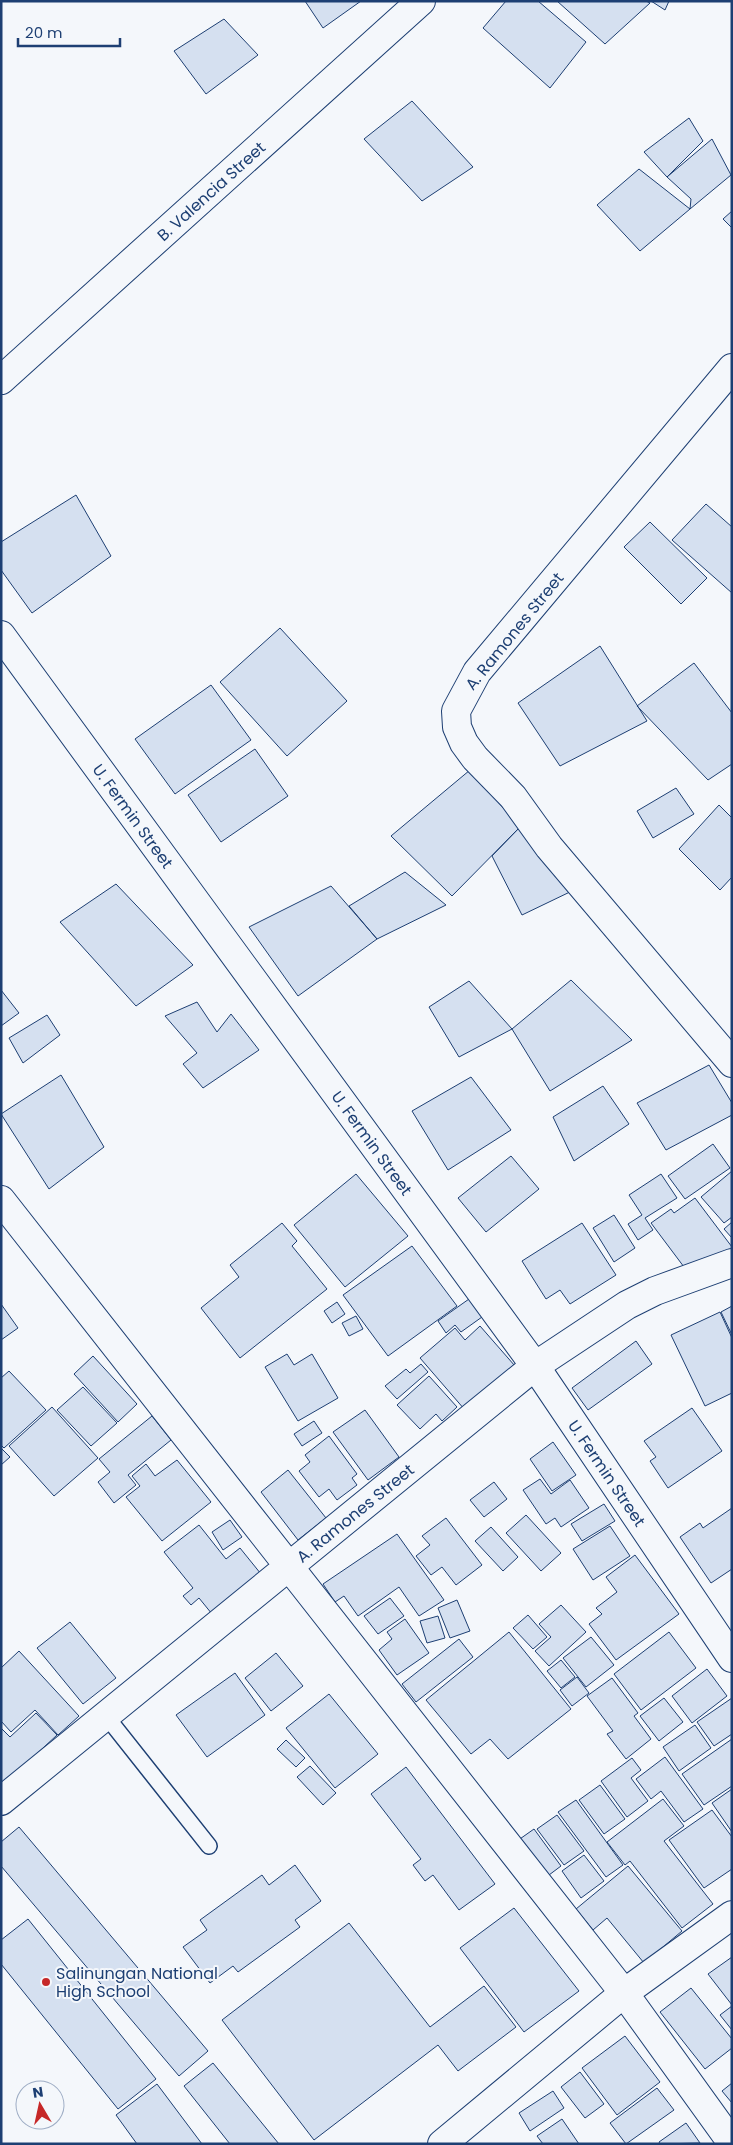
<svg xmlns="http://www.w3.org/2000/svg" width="733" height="2145" font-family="Poppins,sans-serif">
	<rect width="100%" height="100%" fill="#f4f7fb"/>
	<path fill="#d5e0f0" stroke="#1d3f73" d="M305,1h56l-38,27z
		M506,1h32l48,41 -36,46 -67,-60z
		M557,1h89l4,2 -45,41z
		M651,1h18l-4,9z
		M224,19l34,36 -52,39 -32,-43z
		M412,101l61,66 -51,34 -58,-62z
		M689,118l14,23 -36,36 -23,-25z
		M712,139l19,36 -41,34 1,-10 -24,-22z
		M639,169l51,40 -50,42 -43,-46z
		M732,211v17l-9,-9z
		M76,495l35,61 -79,57 -31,-43v-28z
		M706,504l26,23v66l-60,-53z
		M650,522l57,56 -26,26 -57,-57z
		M280,628l67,73 -60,55 -67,-74z
		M600,646l47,75 -87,45 -42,-63z
		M694,663l38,50v51l-24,16 -71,-74z
		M211,685l40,55 -76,54 -40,-55z
		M255,749l33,47 -67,46 -33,-47z
		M470,770l50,57 -68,69 -61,-60z
		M676,788l18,26 -41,24 -16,-27z
		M719,805l13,13v59l-12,13 -41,-41z
		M520,827l54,63 -52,25 -30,-59z
		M405,872l41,33 -69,34 -28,-33z
		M116,884l77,81 -57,41 -76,-84z
		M331,886l46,53 -79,57 -49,-69z
		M571,980l61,60 -82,51 -38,-62z
		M469,981l43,48 -53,28 -30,-50z
		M1,990l18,23 -18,13z
		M197,1002l20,30 14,-18 28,36 -56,38 -20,-24 14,-11 -32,-37z
		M47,1015l13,20 -37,28 -14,-25z
		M709,1065l23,38v12l-66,35 -29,-47z
		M61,1075l43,72 -55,42 -48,-75z
		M471,1077l40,53 -63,40 -36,-59z
		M603,1086l26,38 -55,37 -21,-44z
		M713,1144l17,24 -45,31 -17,-23z
		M511,1156l28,33 -53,43 -28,-34z
		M732,1171v46l-8,6 -23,-26z
		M356,1174l52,62 -63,51 -51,-62z
		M661,1174l16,24 -32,20 8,12 -15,10 -10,-16 14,-9 -13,-20z
		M695,1198l37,49v6l-20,14 -7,-9 -18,13 -36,-48 20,-14 3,4z
		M614,1215l21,33 -21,14 -21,-34z
		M732,1222v16l-8,-9z
		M282,1223l15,18 -5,5 35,43 -87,69 -39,-50 38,-31 -9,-12z
		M582,1223l34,52 -46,29 -10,-14 -14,9 -24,-38z
		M412,1246l45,60 -69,50 -45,-61z
		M469,1299l13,18 -21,15 -6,-7 -9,8 -8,-12z
		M337,1302l8,12 -13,9 -8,-12z
		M1,1304l17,24 -17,12z
		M732,1306v29l-11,-23z
		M720,1312l12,26v55l-27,13 -34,-71z
		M356,1316l7,13 -14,7 -7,-13z
		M480,1326l35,40 -50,44 -45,-52 35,-30 10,12z
		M636,1341l16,23 -64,46 -16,-22z
		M287,1354l7,11 18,-11 26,44 -40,23 -33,-54z
		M93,1356l44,48 -19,18 -44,-48z
		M421,1364l7,8 -31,27 -12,-13 21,-17 4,4z
		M9,1371l37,39 -42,38 -3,-3v-67z
		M429,1376l28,31 -15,14 -6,-7 -16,15 -23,-24z
		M83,1387l34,36 -26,23 -34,-36z
		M52,1407l46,51 -44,38 -45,-50z
		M692,1408l30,43 -54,37 -18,-27 6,-4 -12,-16z
		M365,1410l34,47 -31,23 -35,-48z
		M152,1416l19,24 -43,35 8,10 -22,18 -16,-21 12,-10 -11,-13z
		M314,1421l8,12 -20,13 -8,-12z
		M329,1436l28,38 -5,4 5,7 -20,15 -8,-11 -10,8 -20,-26 11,-9 -5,-7z
		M553,1442l23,33 -24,16 -22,-32z
		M1,1448l9,9 -9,8z
		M177,1460l34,42 -49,39 -36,-44 14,-11 -8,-10 14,-12 9,12z
		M288,1470l38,48 -28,22 -37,-48z
		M540,1479l11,15 19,-14 19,28 -28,19 -6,-9 -9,6 -23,-34z
		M494,1482l13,17 -23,18 -14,-17z
		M604,1504l11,17 -33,20 -11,-17z
		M732,1508v61l-21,14 -31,-46 20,-14 3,5z
		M526,1515l35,38 -20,18 -35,-38z
		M446,1518l36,47 -26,20 -14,-18 -11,8 -15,-19 14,-11 -8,-9z
		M230,1520l12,17 -19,13 -11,-18z
		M199,1525l27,34 14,-11 21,26 -49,40 -13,-16 -8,7 -8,-9 10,-8 -29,-36z
		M610,1526l20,30 -37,24 -20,-31z
		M491,1527l27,30 -15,14 -28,-30z
		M397,1534l47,66 -25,16 -20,-29 -41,29 -14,-20 -9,6 -12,-18z
		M635,1555l44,59 -63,46 -27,-36 13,-10 -6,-6 21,-16 -11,-15z
		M390,1598l14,18 -26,18 -14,-18z
		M457,1600l13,31 -20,7 -12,-30z
		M561,1605l25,27 -37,34 -14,-15 16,-14 -12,-13z
		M528,1615l19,22 -14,12 -20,-21z
		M438,1616l7,22 -18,5 -7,-22z
		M405,1619l24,34 -32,22 -18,-25 13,-11 -5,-7z
		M70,1622l46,56 -33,26 -46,-56z
		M509,1632l62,77 -63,50 -18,-20 -19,15 -45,-54z
		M669,1632l27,36 -55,42 -27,-36z
		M591,1637l23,28 -28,22 -23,-29z
		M459,1639l14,18 -57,45 -14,-18z
		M19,1651l60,65 -21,19 -23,-25 -24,22 -10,-11v-53z
		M276,1653l27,33 -32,25 -26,-33z
		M561,1660l14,17 -14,11 -14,-17z
		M707,1669l20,27 -35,27 -20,-27z
		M235,1673l30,42 -58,42 -31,-42z
		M577,1677l12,16 -17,13 -12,-16z
		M612,1678l26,35 -4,3 17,23 -25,20 -19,-25 6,-3 -26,-35z
		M329,1694l49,60 -43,34 -49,-60z
		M664,1698l19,24 -24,19 -19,-25z
		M732,1698v36l-18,12 -17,-24z
		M36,1713l21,22 -56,52v-59l9,9z
		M695,1725l16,23 -32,23 -16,-24z
		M732,1739v47l-28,19 -22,-31z
		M286,1740l19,18 -9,9 -19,-18z
		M665,1757l38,52 -19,13 -23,-31 -10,8 -15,-20z
		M632,1758l9,12 -10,8 17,23 -21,16 -26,-36z
		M310,1766l26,27 -13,12 -26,-28z
		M406,1767l89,117 -36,26 -26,-35 -8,6 -12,-16 8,-6 -50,-65z
		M600,1785l25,34 -21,15 -25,-34z
		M732,1789v43l-20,-29z
		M663,1799l21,27 -20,15 49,63 -31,24 -52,-67 -5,4 -18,-23z
		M576,1800l47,65 -17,12 -48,-65z
		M712,1810l20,27v32l-28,19 -35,-48z
		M557,1815l27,36 -20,14 -27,-36z
		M19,1827l189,224 -29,25 -178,-210v-24z
		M534,1829l27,37 -16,12 -28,-37z
		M584,1855l20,26 -23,17 -19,-27z
		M295,1865l26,36 -26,19 5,7 -62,45 -5,-6 -23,17 -27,-36 24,-17 -7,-10 62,-45 7,10z
		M628,1866l54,65 -38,32 -37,-45 -14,12 -17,-21z
		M514,1908l65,83 -55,41 -64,-84z
		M28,1919l128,160 -38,30 -117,-145v-24z
		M349,1923l81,104 54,-41 32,41 -58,44 -20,-26 -124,95 -92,-120z
		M732,1957v48l-24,-31z
		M691,1988l41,51v9l-27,21 -45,-57z
		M732,2006v24l-12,-15z
		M625,2036l35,46 -43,33 -35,-47z
		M213,2063l66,81h-49l-46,-58z
		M580,2072l24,32 -19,14 -24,-31z
		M732,2083v20l-10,-12z
		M157,2084l45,60h-65l-21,-29z
		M657,2088l17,22 -48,34 -16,-21z
		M553,2091l11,17 -34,23 -11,-18z
		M562,2119l17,25h-36l-6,-8z
		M686,2123l14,20 -40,1 -1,-2z"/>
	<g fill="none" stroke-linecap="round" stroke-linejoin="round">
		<g stroke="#1d3f73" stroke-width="18">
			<path id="service" d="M106,1716l103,130"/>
		</g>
		<g stroke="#1d3f73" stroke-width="30">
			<path id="minor" d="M732,368l-255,304 -21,39 1,16 7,16 11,15 38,39 36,50 183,216
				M1,380l420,-379
				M1,635l534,731 197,292
				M1,1200l623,793 108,150
				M1,1801l534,-435 92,-61 28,-14 77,-28
				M442,2144l182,-151 108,-78"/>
		</g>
		<use href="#service" stroke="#f4f7fb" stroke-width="15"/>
		<use href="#minor" stroke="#f4f7fb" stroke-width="28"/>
	</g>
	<circle fill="#c62828" stroke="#f4f7fb" stroke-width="2" cx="46" cy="1982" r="5"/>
	<g text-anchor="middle" stroke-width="4" stroke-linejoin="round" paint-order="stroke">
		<g font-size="16" fill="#1d3f73" stroke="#f4f7fb">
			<text transform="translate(211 191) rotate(-42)" y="6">B. Valencia Street</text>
			<text transform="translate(514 631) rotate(-51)" y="6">A. Ramones Street</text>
			<text transform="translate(133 816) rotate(54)" y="6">U. Fermin Street</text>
			<text transform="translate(372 1143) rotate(54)" y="6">U. Fermin Street</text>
			<text transform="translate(607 1473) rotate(56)" y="6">U. Fermin Street</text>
			<text transform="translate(355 1513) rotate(-39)" y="6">A. Ramones Street</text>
		</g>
		<g font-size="16" fill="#1d3f73" stroke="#f4f7fb" text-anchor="start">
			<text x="56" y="1979">Salinungan National<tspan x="56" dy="18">High School</tspan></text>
		</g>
	</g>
	<rect width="733" height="2145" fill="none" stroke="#1d3f73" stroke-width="5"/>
	<g transform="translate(40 2105) rotate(351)"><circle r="24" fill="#f4f7fb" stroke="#9eadc5"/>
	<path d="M0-4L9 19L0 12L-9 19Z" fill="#c62828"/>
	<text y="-8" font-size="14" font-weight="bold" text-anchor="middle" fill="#1d3f73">N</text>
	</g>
	<path d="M18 38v8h102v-8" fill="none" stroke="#1d3f73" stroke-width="2.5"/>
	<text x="25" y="38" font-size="15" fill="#1d3f73" stroke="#f4f7fb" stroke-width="4" paint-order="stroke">20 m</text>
</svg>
